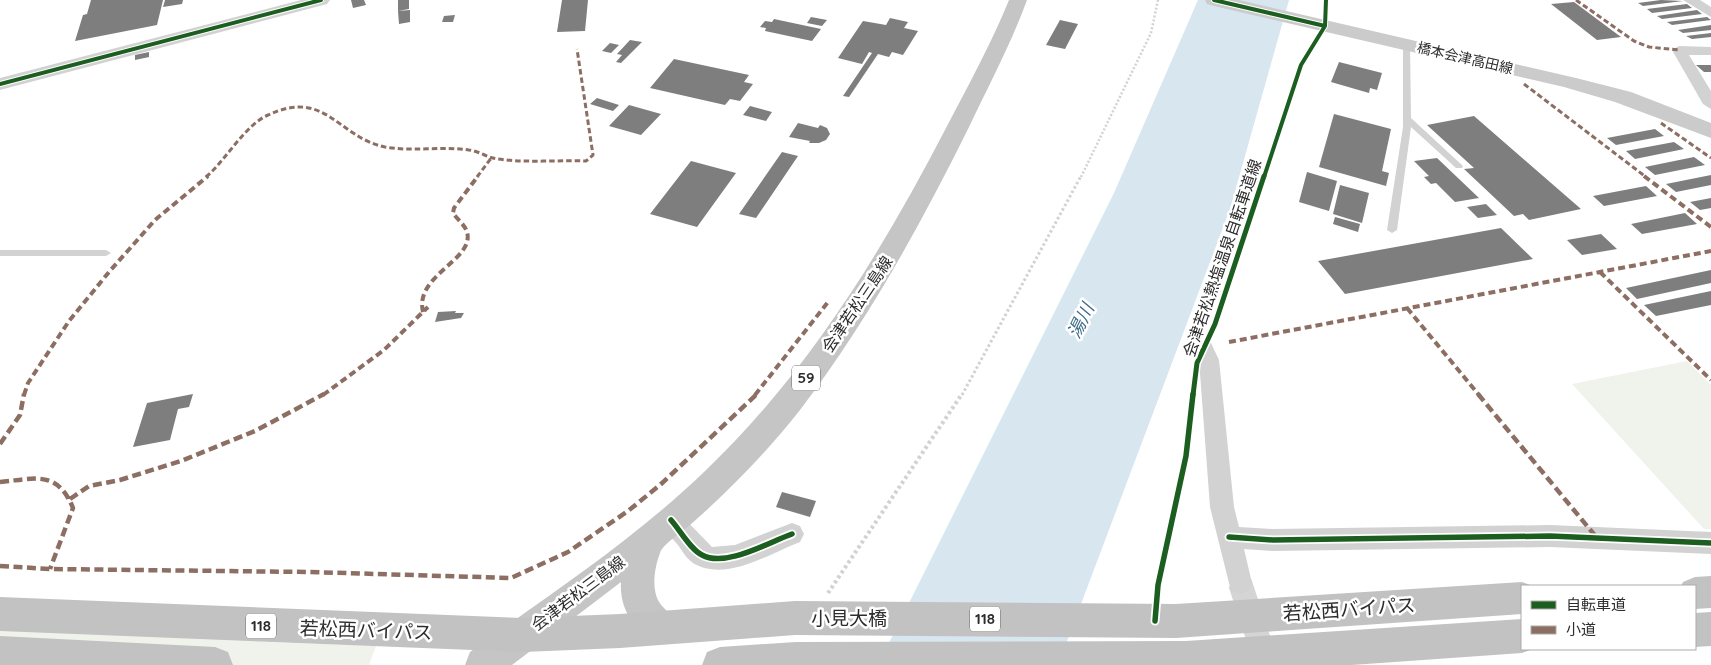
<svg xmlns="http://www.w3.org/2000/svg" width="1711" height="665" font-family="Quicksand,'Noto Sans JP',sans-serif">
	<rect width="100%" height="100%" fill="#fff"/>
	<path fill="#f0f3eb" d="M1687,361l24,24v144h-7l-132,-145z
		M0,620l146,6 120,16 110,4 -7,19h-181l-188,-12z"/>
	<path fill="#d8e6f0" d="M1198,0h91l-59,209 -172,456h-180l236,-472z"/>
	<path fill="#7e7e7e" d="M91,0h72l-6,25 -82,16 8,-26 4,-1z
		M165,0h18l-1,4 -19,3z
		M351,0h13l2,5 -13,3z
		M398,0h11v9l-11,2z
		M562,0h26l-3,31 -28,1z
		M1661,0l22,1 -40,5 -5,-3z
		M1574,2l47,35 -24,3 -46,-36z
		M1687,4l5,4 -40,5 -5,-4z
		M410,10v12l-11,2 -1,-13z
		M1697,10l5,4 -40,5 -5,-3z
		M455,15l-2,7h-11l2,-6z
		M811,17l16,3 -5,6 -15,-3z
		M1707,17l4,3 -39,5 -5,-3z
		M890,18l18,4 -4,6 14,3 -15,24 -11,-3 -3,5 -11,-3 -29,43 -6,-1 29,-43 -3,-1 -7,12 -24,-6 25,-37 23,4z
		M774,19l47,10 -9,12 -47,-10 1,-3 -6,-1 5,-6 7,1z
		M1060,20l18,4 -13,25 -19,-4z
		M1711,25v5l-28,3 -5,-3z
		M1711,33v4l-19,2 -6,-3z
		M630,40l12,2 -21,21 -5,-1 6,-7 -5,-1z
		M610,43l9,2 -8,8 -9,-2z
		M149,52v5l-14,3v-5z
		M674,59l75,16 -5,7 9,2 -13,17 -10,-2 -5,6 -75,-17z
		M1339,62l43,11 -5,17 -7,-2 -1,5 -38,-11z
		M1696,65h15v7h-7z
		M597,98l22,7 -6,6 -23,-7z
		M629,105l32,9 -20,21 -32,-9z
		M750,106l22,6 -6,9 -23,-6z
		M1334,114l57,15 -9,42 7,2 -3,13 -67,-19z
		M1474,116l107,93 -52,11 -6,-6 -9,2 -50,-47 10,-1 -47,-43z
		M798,123l20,5 2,-3 7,3 3,6 -4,6 -7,3h-10l1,-2 -21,-4z
		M1655,129l9,7 -48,9 -9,-7z
		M1674,142l10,7 -49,10 -9,-8z
		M782,152l16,4 -42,62 -17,-4z
		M1694,157l11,8 -50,10 -10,-8z
		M1437,158l42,40 -24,4 -19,-19 -5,1 -7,-7 5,-1 -15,-15z
		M691,161l45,12 -39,54 -47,-13z
		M1307,172l30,9 -8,30 -30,-9z
		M1711,175v10l-35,7 -10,-8z
		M1340,185l29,8 -7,30 -29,-9z
		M1646,186l11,10 -53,10 -11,-10z
		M1711,198v10l-11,2 -10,-8z
		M1486,204l11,11 -19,3 -11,-11z
		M1685,213l12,11 -55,10 -11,-10z
		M1335,217l25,7 -2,8 -25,-8z
		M1501,228l32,31 -188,35 -27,-33z
		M1601,234l16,15 -35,6 -15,-15z
		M1711,270v13l-74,16 -11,-11z
		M1711,291v14l-55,11 -12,-11z
		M456,311l-1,2h9l-3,5 -26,4 3,-10z
		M193,394l-4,13 -11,2 -8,31 -37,7 14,-44z
		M782,492l34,9 -6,16 -34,-10z"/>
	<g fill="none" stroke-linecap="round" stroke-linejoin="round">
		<path stroke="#d5d5d5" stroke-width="24" stroke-dasharray="24 12" stroke-linecap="butt" d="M1240,583l27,82"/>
		<path stroke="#d2d2d2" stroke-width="2.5" stroke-dasharray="2 2" stroke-linecap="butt" d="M1081,177l70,-144 7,-33"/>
		<path stroke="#d2d2d2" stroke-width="3" stroke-dasharray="2.5 2.5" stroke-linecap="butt" d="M962,395l119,-219"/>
		<path stroke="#d2d2d2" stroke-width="4" stroke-dasharray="3 3" stroke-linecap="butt" d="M828,593l134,-199"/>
		<path fill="#d2d2d2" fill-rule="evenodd" d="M1403,42l7,2 1,74 52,48 -1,2h-6l-45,-41 -14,103 -5,3 -5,-3 16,-103z
			M0,250h106l5,3 -5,3h-106z"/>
		<path fill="#d2d2d2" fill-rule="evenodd" d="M1683,0h17l11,7v10z
			M1679,46l32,1v8h-22l22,36v18l-8,-5 -31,-54z
			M1204,340l7,3 8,17 15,147 5,20 34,2 277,-4 161,7v22l-161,-7 -277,4 -29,-2 8,34 -3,8 -9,3 -9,-3 -21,-84 -11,-147 -5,-12 3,-5z
			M671,510l8,3 33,34 23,-2 57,-22 8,3 4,8 -4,8c-30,11 -74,41 -107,21 -6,-4 -11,-12 -15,-18 -7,-8 -14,-15 -19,-25l4,-7z"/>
		<path fill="#d2d2d2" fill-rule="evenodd" d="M301,0h29l-3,4 -327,86v-12z"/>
		<path fill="#cbcbcb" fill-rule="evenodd" d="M1205,0h34l337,78 55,14 80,31v15l-96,-36 -51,-15 -350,-81 -7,-2z"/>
		<path fill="#c5c5c5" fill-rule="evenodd" d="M1009,0h18c-16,44 -38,85 -58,127 -49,99 -102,195 -169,283 -33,42 -70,80 -110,115 -7,6 -28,20 -30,28 -6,16 -10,41 3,54 7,7 11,10 16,20l-6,12 -12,5c-25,-10 -42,-34 -40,-62l-109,83h-47l5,-13c79,-57 162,-111 233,-179 104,-99 177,-218 243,-345 22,-42 45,-84 63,-128z"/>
		<path fill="#c2c2c2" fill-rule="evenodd" d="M1711,576v32l-16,1v-23h-14l2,-4 12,-5z
			M1522,582l11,4h-11v28l-346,24 -381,-3 -175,13 -97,4 -523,-21v-34l523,21 97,-4 175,-13 381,3z
			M1711,612v34l-16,1v-34z
			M1522,619v30h11l-11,4 -170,12h-650l5,-13 13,-5 76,-5 390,-1z
			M0,636l215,11 13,5 5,13h-233z"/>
		<path stroke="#8d6e63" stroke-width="3" stroke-dasharray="5.5 3" stroke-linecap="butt" d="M1576,0l58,41 15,6 30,3
			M1524,84l122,93
			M1661,123l50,35
			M206,177c20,-17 39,-52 62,-62 58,-27 69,22 117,32 27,5 57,-1 84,3 10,1 19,8 29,9 29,4 59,1 88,2l7,-6 -16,-106
			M477,177l15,-20"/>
		<path stroke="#8d6e63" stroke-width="4" stroke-dasharray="7 4" stroke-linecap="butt" d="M1644,176l67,51
			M1600,272l111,108
			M1407,308l72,87
			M423,312c-9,-37 52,-52 44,-80 -2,-7 -10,-13 -14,-19l1,-5 24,-32
			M1229,342l482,-91
			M24,395l4,-12 41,-62 40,-49 46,-52 53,-44
			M323,395l61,-45 44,-43
			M755,395l73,-93"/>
		<path stroke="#8d6e63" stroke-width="4.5" stroke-dasharray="9 4.5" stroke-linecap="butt" d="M1478,394l119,144
			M0,444l20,-29 4,-21
			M0,482c34,-3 57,-13 73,26l-23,61
			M70,499l19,-13 31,-6 61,-19 74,-30 69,-37
			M0,566l50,3 260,3 201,6 57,-26 60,-41 32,-26 97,-91"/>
		<g stroke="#fff" stroke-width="6">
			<path id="cycleway-far2" d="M1214,0l111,26
				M0,84l321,-84
				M1264,177l37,-112 24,-39 1,-26"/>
		</g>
		<g stroke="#fff" stroke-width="8">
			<path id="cycleway-far1" d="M1193,395l4,-32 18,-39 49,-148"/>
		</g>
		<g stroke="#fff" stroke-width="9">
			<path id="cycleway" d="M671,520c9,10 19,29 31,35 24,13 67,-13 90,-21
				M1229,537l44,3 277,-4 161,7
				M1155,621l3,-36 28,-129 7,-62"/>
		</g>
		<use href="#cycleway-far2" stroke="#1b5e20" stroke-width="4"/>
		<use href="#cycleway-far1" stroke="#1b5e20" stroke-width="5"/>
		<use href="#cycleway" stroke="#1b5e20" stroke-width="5.5"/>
	</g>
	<g text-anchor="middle" stroke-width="5" stroke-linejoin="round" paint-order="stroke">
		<g font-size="14" fill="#2d2d2d" stroke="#fff">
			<text transform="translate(1465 58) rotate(13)" y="5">橋本会津高田線</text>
		</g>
		<g fill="#fff" stroke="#6c6c6c" stroke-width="1">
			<rect x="792" y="365.5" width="28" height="25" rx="4"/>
			<rect x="970" y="606.5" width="30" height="25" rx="4"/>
			<rect x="246" y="613.5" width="30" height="25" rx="4"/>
		</g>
		<g font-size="15" font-weight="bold" fill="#2d2d2d">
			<text x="806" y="383">59</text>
			<text x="985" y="624">118</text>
			<text x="261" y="631">118</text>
		</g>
		<g font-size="16" fill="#2d2d2d" stroke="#fff">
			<text transform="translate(1222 258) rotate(-71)" y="6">会津若松熱塩温泉自転車道線</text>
			<text transform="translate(857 304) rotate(-56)" y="6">会津若松三島線</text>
			<text transform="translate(578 593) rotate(-37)" y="6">会津若松三島線</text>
		</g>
		<g font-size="18" font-style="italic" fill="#406d89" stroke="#fff">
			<text transform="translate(1081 321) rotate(-64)" y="6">湯川</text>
		</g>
		<g font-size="19" fill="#2d2d2d" stroke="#fff">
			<text transform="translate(1349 609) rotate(-4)" y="7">若松西バイパス</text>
			<text x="849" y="625">小見大橋</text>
			<text transform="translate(366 630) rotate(2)" y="7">若松西バイパス</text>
		</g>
	</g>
	<rect x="1521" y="585" width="175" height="65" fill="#ffffff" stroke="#ababab"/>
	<rect x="1531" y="601" width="25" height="8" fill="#1b5e20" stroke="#ababab"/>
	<text x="1566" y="610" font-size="15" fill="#2d2d2d">自転車道</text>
	<rect x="1531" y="626" width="25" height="8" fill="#8d6e63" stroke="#ababab"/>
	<text x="1566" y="635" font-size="15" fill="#2d2d2d">小道</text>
</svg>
